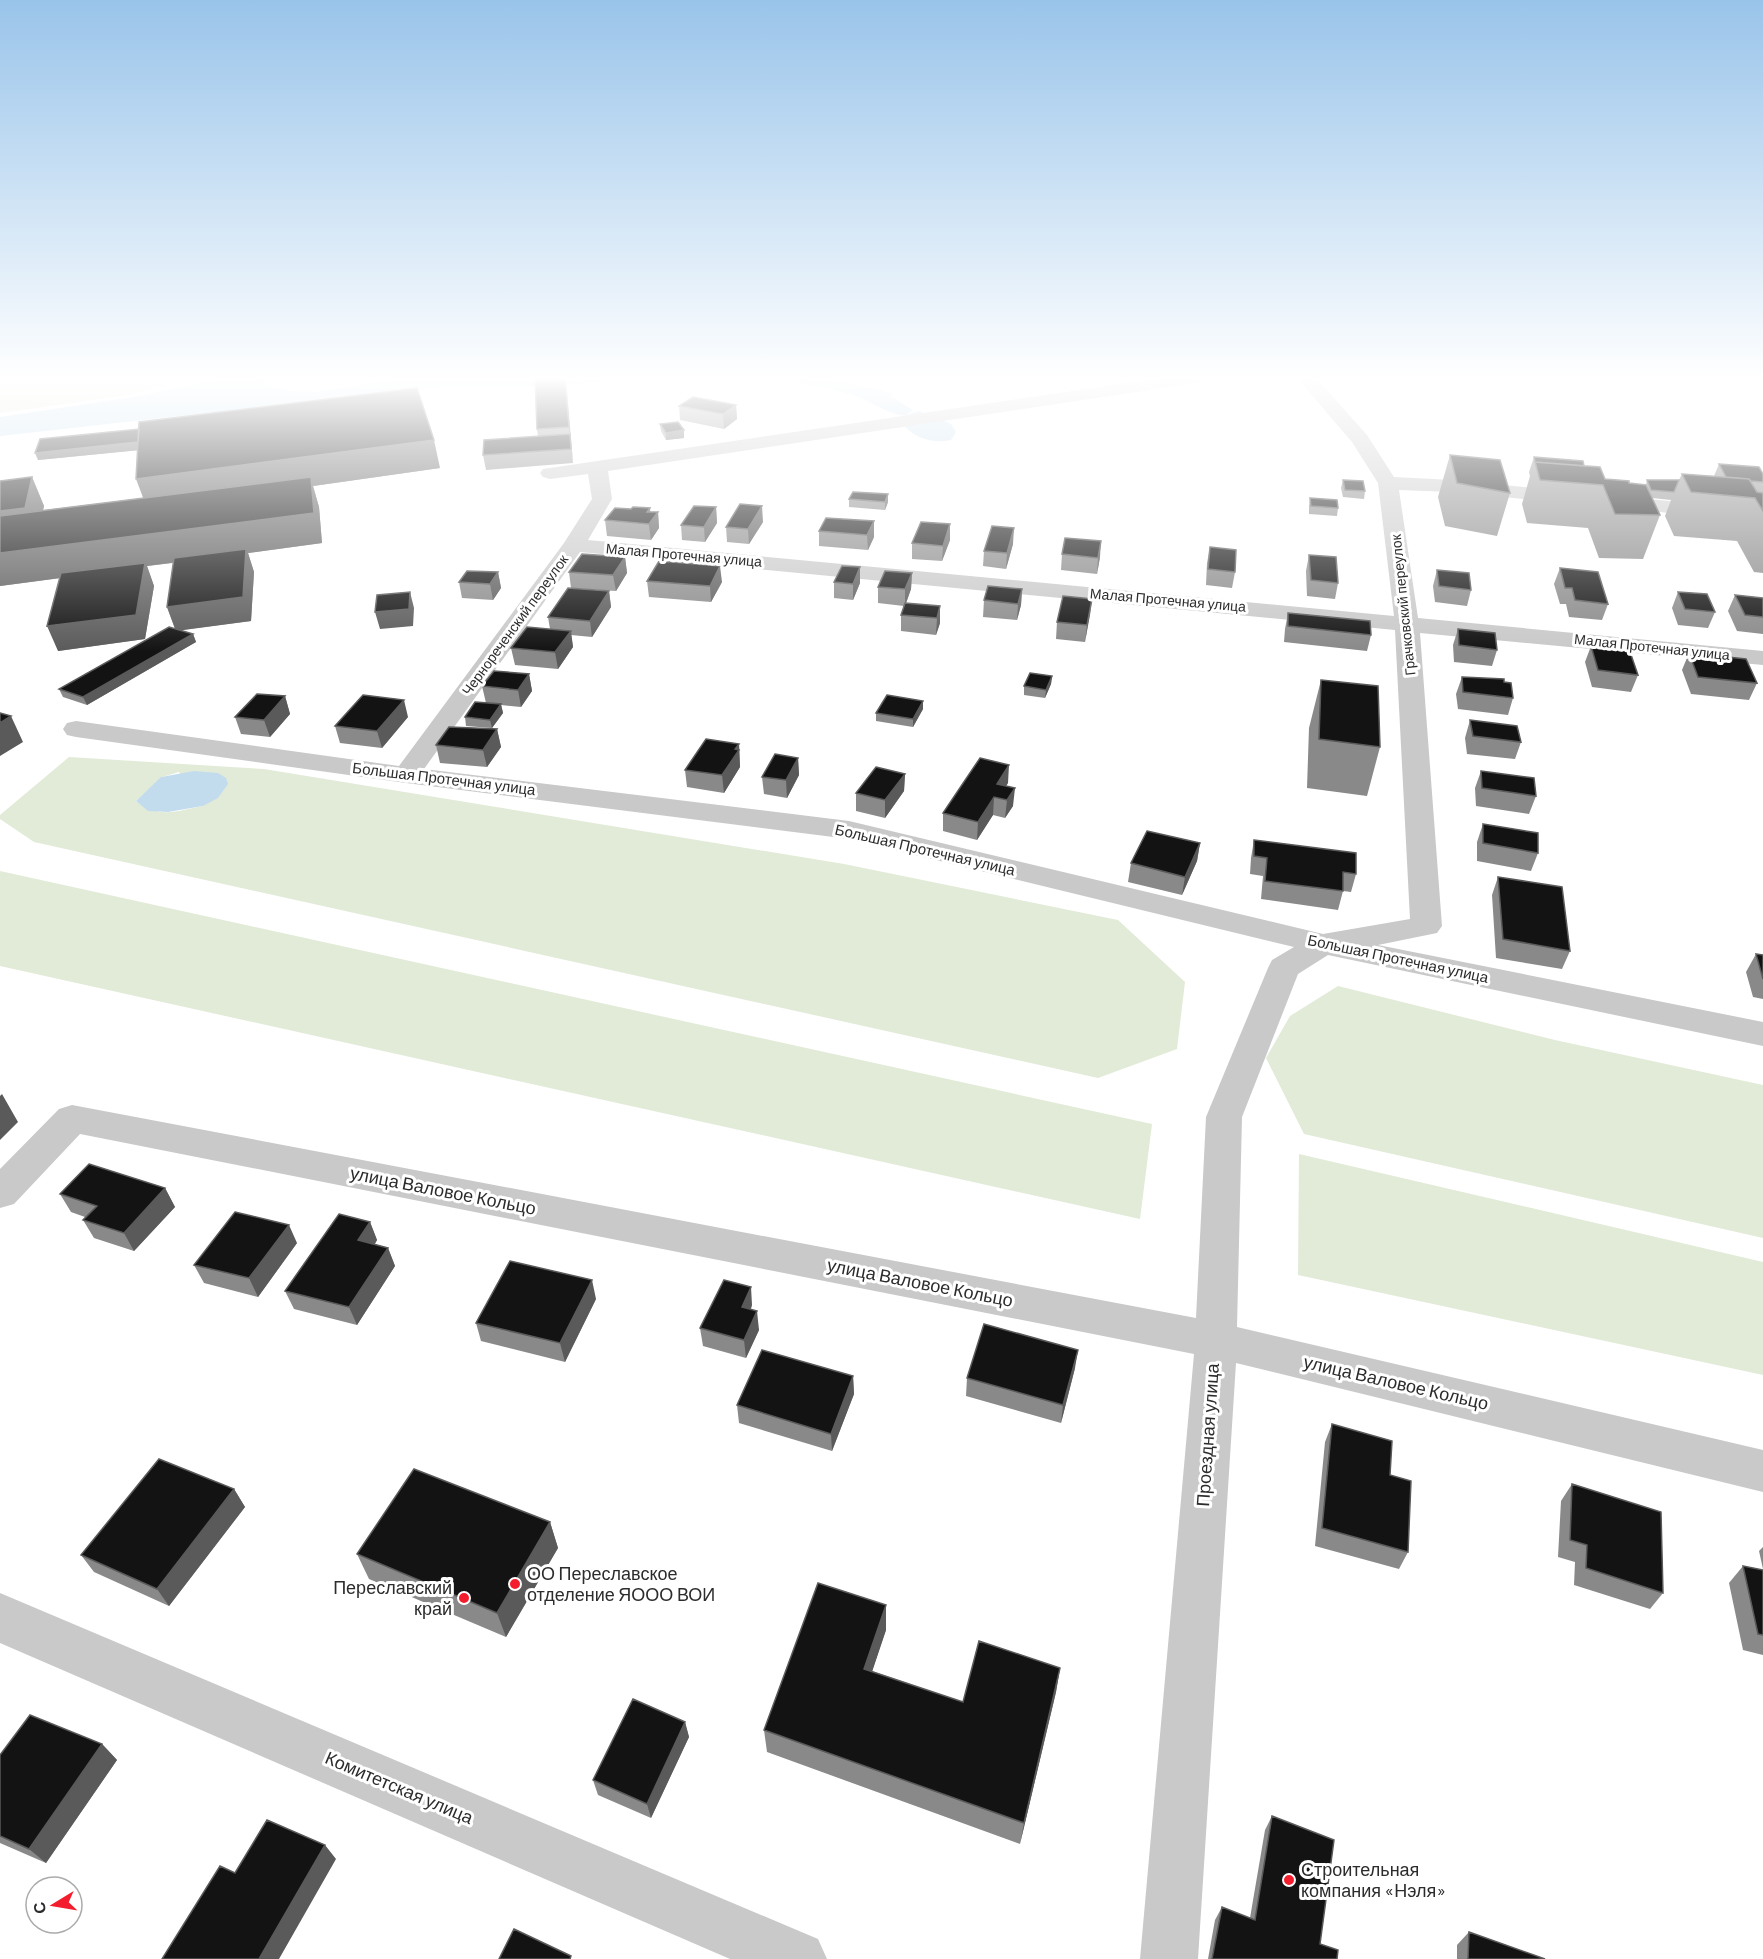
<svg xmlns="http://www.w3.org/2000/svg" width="1763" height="1959" font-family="Barlow,sans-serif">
	<rect width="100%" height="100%" fill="#fff"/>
	<path fill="#e2ebd8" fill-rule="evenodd" d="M0,378h193l-64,17 -129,18z
		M69,757l195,12 580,95 274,56 67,62 -8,67 -79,29 -1064,-236 -34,-23v-4zM179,772l24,34c-26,5 -45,13 -67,-5l26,-24z
		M0,871l1152,253 -12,95 -1140,-253z
		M1338,986l217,54 208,45v153l-459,-104 -38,-76 24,-42z
		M1299,1154l464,108v113l-465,-100z"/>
	<path fill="#c2dcee" d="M222,378h51l-11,6 28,7 28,1 87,-14h266l-132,8h-90l-449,50v-19l140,-21z
		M745,378h77l70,15v4l21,13 -8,6c-20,-3 -36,-16 -55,-22 -35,-10 -70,-14 -105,-16z
		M194,771l24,2 8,5 2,6 -10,14 -15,8 -35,6 -20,-1 -12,-10 25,-24z"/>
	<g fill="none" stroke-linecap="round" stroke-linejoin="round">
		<path fill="#c2dcee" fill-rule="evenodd" d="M919,411l32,13 5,8 -5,8c-19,4 -38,-2 -50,-18l6,-7z"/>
		<path fill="#c9c9c9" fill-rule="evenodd" d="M1161,378h45l-9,5 -589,88 4,28 -24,41 806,76 -16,-133 -26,-41 -55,-64h19l51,57 27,42 58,3 311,30v12l-311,-30 -53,-2 19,128 345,33v14l-343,-32 22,293 -5,7 -59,12 385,77v24l-435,-91 -30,19 -56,143 -5,210 526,123v42l-527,-129 -38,596h-58l54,-605 -1114,-220 -66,70 -14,4v-39l59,-60 13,-4 1124,213 10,-201 62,-149 4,-8 22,-13 -445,-108 -443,-56 -330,-46 -9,-2 -4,-6 4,-6 9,-2 323,45 165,-223 28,-44 -4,-25 -38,5 -7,-2 -3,-4 3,-4zM580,552l815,78 15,289 -87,15 -474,-113 -425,-52z
			M0,1593l818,346 9,20h-97l-730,-316z"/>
	</g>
	<path fill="#898989" d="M565,378l8,85 -87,7 -3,-15 55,-19 -1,-7z
		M736,405l1,14 -13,10 -44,-9 -1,-14z
		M660,424l24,6v8l-18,2 -5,-9z
		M40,439l400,29 -127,18 6,21 3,36 -74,10 6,19 -3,49 -70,9 12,4 3,8 -109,63 -24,-8 -4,-8 116,-60 -8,-22 6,-44 -26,3 7,20 -9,53 -87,12 2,-73 -60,8v-105l32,-4 12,29 -1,4 100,-12 -5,-48 -100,10z
		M1450,455l60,38 -13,43 -52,-10 -7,-29z
		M1534,457l50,9 21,13 24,4 17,2 1,-5h32l3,-6 32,2 5,-12 44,10v99l-9,-1 -17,-31 -63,-5 -9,-20 6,-16 -19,-2 8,17 -17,44 -44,-1 -11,-30 -61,-5 -5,-19 8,-28 -1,-4z
		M1343,480l22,11 -1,8 -21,-2 -2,-9z
		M1310,498l28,10 -1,8 -28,-2v-8z
		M849,499l39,3 -3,8 -36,-3z
		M716,507l1,16 -12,19 -23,-2 -1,-15z
		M650,512h8l1,16 -8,12 -44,-4 -2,-16z
		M826,518l48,19 -6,13 -49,-4v-15z
		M763,522l-14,22 -22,-2 -1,-15z
		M950,524v16l-8,21 -30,-2v-16z
		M1013,544l-7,25 -23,-3 1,-15z
		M1210,547l25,25 -3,16 -26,-3 1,-22z
		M1062,554l38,3 -3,17 -36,-4z
		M1309,555l29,28 -3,16 -28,-3 -1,-25z
		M625,557l2,16 -11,18 -45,-3 -2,-16z
		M1560,568l48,36 -6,16 -33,-3 -3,-13h-6l-6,-20z
		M1437,570l34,20 -4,16 -32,-4 -2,-16z
		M498,572l3,16 -8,12 -31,-2 -3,-16z
		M912,573l-1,16 -5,14 34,3v17l-4,12 -35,-4v-16l3,-9 -26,-3v-16z
		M647,581l75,1 -11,20 -62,-5z
		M834,582l26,1 -7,17 -19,-2z
		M1022,589l-1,16 -4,15 -34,-3 1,-17z
		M609,591l2,16 -19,30 -21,-2 2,12 -15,22 -43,-4 -4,-17 39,-19 -2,-12z
		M1678,592l37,20 -7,16 -30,-3 -6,-17z
		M1735,595l28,3v36l-26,-3 -9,-20z
		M1092,599l-7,43 -29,-3 1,-17z
		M1288,613l83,22 -4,16 -83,-9 1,-13z
		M1458,629l39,21 -5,16 -38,-4 -1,-17z
		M1591,646l47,29 -7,17 -39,-5 -7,-25z
		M1689,653l68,30 -8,17 -58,-6 -9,-24z
		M529,674l3,17 -11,16 -20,-2 2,8 -11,15 -26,-2 -1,-9 21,-14 -4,-17z
		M1052,676l-1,8 -6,14 -21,-3v-9z
		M1462,677l42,5 9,16 -5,17 -50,-6 -2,-15z
		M1321,680l59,67 -13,49 -60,-8 2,-60z
		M285,696l5,18 -20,23 -29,-3 -6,-17z
		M923,701v8l-10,18 -37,-6v-8z
		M408,717l-26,31 -42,-5 -5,-17z
		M1470,720l51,22 -6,17 -48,-5 -2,-16z
		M497,729l4,18 -14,20 -47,-4 -4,-18z
		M739,744l1,23 -16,26 -37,-6 -2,-17z
		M798,758l1,17 -12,23 -23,-4 -2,-17z
		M1481,771l55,25 -7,18 -53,-8 -1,-18z
		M905,774l-1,17 -19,27 -29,-7v-18z
		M1008,783l-2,3 7,20 -8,12 -12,-3 -16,25 -34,-9v-18z
		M1483,824l55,29 -7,18 -54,-10v-19z
		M1254,840l102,34 -5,18 -8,-1 -5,19 -77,-11 2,-23 -13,-2 1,-16z
		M1200,843l-3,18 -15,34 -54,-13 3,-19z
		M1498,877l72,74 -8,18 -66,-11 -4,-63z
		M1756,954l7,1v44l-10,-2 -7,-25z
		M165,1188l10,19 -41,44 -40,-13 -11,-18 2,-3 -14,-5 -11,-18z
		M370,1222l7,18 -2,4 13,4 7,18 -38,59 -63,-16 -9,-18z
		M297,1243l-39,54 -54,-14 -10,-18z
		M596,1299l-31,63 -84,-21 -5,-18z
		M752,1305l-1,4 8,21 -13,28 -43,-12 -3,-18z
		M1075,1368l-14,55 -95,-27 1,-18z
		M853,1376l1,18 -22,57 -93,-28 -2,-18z
		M1332,1424l58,51 18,77 -9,17 -84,-23 10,-104z
		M1572,1484l91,109 -13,16 -76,-24 1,-23 -17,-5 3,-56z
		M234,1489l11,18 -76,99 -75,-34 -13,-17z
		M550,1522l8,26 -52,89 -137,-58 -12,-25z
		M1763,1547v22l-4,-18z
		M1743,1566l20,4v85l-20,-5 -14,-67z
		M886,1605v25l-14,41 91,31 97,-34 -4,24 -36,152 -253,-92 -3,-22z
		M685,1722l4,15 -38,81 -53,-23 -5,-15z
		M102,1744l15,16 -71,103 -46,-20v-88z
		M1272,1816l48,128 17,15h-129l7,-39 7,-13 28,11 15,-88z
		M1469,1932l76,27h-88v-14z"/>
	<path fill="#5a5a5a" d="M565,378l2,13 6,72 -4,-36z
		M736,405l1,14 -13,10 -1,-15z
		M684,430v8l-18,2v-7z
		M434,440l6,28 -127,18 6,21 3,36 -74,10 6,19 -3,49 -75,10 -9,-24 79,-54 -99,13 7,20 -9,53 -87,12 -11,-25 97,-59 -144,19v-33l147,-45 -11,-29z
		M148,441l3,8 -113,11 -3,-7z
		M32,477l12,29 -7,32 -37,5v-32z
		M888,494v8l-3,8v-8z
		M762,506l1,16 -14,22 -1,-15z
		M716,507l1,16 -12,19 -1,-15z
		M650,508l1,13 7,-9 1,16 -8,12 -4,-28z
		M874,521v16l-6,13 -1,-15z
		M950,524v16l-8,21 1,-15z
		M1014,528l-1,16 -7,25 1,-16z
		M1101,541l-1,16 -3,17 1,-16z
		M625,557l2,16 -11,18 -3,-16z
		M720,566l2,16 -11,20 -1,-16z
		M860,567v16l-7,17v-16z
		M498,572l3,16 -8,12 -3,-16z
		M912,573l-1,16 -6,17v-17z
		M1022,589l-1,16 -4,15 1,-16z
		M609,591l2,16 -19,30 -2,-16z
		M410,592l4,16 -1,18 -33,3 -5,-17z
		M1092,599l-2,16 -5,27 2,-17z
		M940,606v17l-4,12 1,-17z
		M571,631l2,16 -15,22 -3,-17z
		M193,634l3,8 -109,63 -4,-8z
		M529,674l3,17 -11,16 -3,-17z
		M1052,676l-1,8 -6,14 1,-8z
		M285,696l5,18 -20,23 -6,-17z
		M404,700l4,17 -26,31 -5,-17z
		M923,701v8l-10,18v-8z
		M501,704l2,9 -11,15 -2,-8z
		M11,716l12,26 -23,14v-33z
		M497,729l4,18 -14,20 -4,-17z
		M739,744l1,23 -16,26 -2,-18z
		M798,758l1,17 -12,23 -1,-18z
		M1009,765l-1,18 -10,15 -1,-14z
		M905,774l-1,17 -19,27v-18z
		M1015,788l-2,18 -8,12 2,-18z
		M994,797l-1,18 -16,25 1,-18z
		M1200,843l-3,18 -15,34 3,-18z
		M2,1094l16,28 -18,18v-44z
		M165,1188l10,19 -41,44 -10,-18z
		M370,1222l7,18 -12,19 -7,-19z
		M289,1225l8,18 -39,54 -9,-19z
		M388,1248l7,18 -38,59 -8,-18z
		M592,1280l4,19 -31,63 -5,-19z
		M751,1287l1,18 -8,20 -2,-18z
		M757,1311l2,19 -13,28 -2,-18z
		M1078,1350l-3,18 -14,55 2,-18z
		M853,1376l1,18 -22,57 -1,-17z
		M234,1489l11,18 -76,99 -12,-17z
		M550,1522l8,26 -52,89 -9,-24z
		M886,1605v25l-21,63 -1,-24z
		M1060,1668l-4,24 -36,152 4,-21z
		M685,1722l4,15 -38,81 -4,-14z
		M102,1744l15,16 -71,103 -17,-14z
		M325,1845l11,14 -57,100h-20z"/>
	<path fill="#131313" stroke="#5a5a5a" stroke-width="1.5" d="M535,378h30l4,49 -32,2z
		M417,388l17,52 -298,39 3,-57z
		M693,397l43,8 -13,9 -44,-8z
		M678,422l6,8 -18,3 -6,-9z
		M139,429l-1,13 -103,11 5,-14z
		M570,434l1,15 -88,6 1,-15z
		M1450,455l50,5 10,33 -53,-10z
		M1534,457l49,4 1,5 -49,-4z
		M1535,462l65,5 5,12 24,2v2l17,2 14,30 -45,-1 -12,-29 -63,-5z
		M1719,464l40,3 4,7v8l-12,-1 -2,-2 -23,-2z
		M1682,474l67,5 8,13 6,1v18l-8,-13 -64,-6z
		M32,477l-7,31 -25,3v-30z
		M311,477l3,36 -314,40v-37z
		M1343,480l20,1 2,10 -20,-1z
		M1647,480h32l-5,12 -23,-2z
		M853,492l35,2 -3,8 -36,-3z
		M1310,498l27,2 1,8 -27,-2z
		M740,504l22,2 -14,23 -22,-2z
		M694,506l22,1 -12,20 -23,-2z
		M633,507l17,1 -3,4h11l-9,12 -44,-4 10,-12 16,1z
		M826,518l48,3 -7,14 -48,-4z
		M921,522l29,2 -7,22 -31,-3z
		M992,526l22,2 -7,25 -23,-2z
		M1065,538l36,3 -3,17 -36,-4z
		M1210,547l26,3 -1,22 -27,-3z
		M246,549l-3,48 -76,10 7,-49z
		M582,554l43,3 -12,18 -44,-3z
		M1309,555l27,2 2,26 -27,-3z
		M659,561l61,5 -10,20 -63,-5z
		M145,563l-9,52 -89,11 14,-53z
		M842,566l18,1 -7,17 -19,-2z
		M1560,568l38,4 10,32 -33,-4 -3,-12h-7z
		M1437,570l32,3 2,17 -32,-4z
		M467,571l31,1 -8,12 -31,-2z
		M885,571l27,2 -7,16 -27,-2z
		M988,586l34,3 -4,15 -34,-4z
		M568,588l41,3 -19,30 -42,-4z
		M410,592l-1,17 -34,3 2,-17z
		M1678,592l29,2 8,18 -30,-3z
		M1735,595l28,3v19l-18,-2z
		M1063,596l29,3 -5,26 -30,-3z
		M905,603l35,3 -3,12 -36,-3z
		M1288,613l82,8 1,14 -83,-9z
		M169,627l24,7 -110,63 -24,-8z
		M527,627l44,4 -16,21 -44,-4z
		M1458,629l37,4 2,17 -38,-5z
		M1591,646l38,3 9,26 -40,-5z
		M1689,653l57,6 11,24 -59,-6z
		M494,671l35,3 -11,16 -36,-4z
		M1030,673l22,3 -6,14 -22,-4z
		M1462,677l42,2v3l7,1 2,15 -50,-6z
		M1321,680l57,6 2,61 -61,-8z
		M257,694l28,2 -21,24 -29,-3z
		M363,695l41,5 -27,31 -42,-5z
		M887,695l36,6 -10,18 -37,-6z
		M475,702l26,2 -11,16 -25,-3z
		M0,713l11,3 -11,7z
		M1470,720l47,6 4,16 -48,-6z
		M449,727l48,2 -14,21 -47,-5z
		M706,739l33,5 -4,5 4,1 -17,25 -37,-5z
		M775,754l23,4 -12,22 -24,-3z
		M980,758l29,7 -12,19 18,4 -8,12 -13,-3 -16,25 -35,-9z
		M876,767l29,7 -20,26 -29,-7z
		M1481,771l53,7 2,18 -54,-8z
		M1483,824l55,9v20l-55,-10z
		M1147,831l53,12 -15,34 -54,-14z
		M1254,840l102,13v21l-13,-2v19l-78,-10 2,-23 -13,-2z
		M1498,877l64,10 8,64 -67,-12z
		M1756,954l7,1v24z
		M89,1164l76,24 -41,45 -41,-13 14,-14 -37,-12z
		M235,1212l54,13 -40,53 -55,-13z
		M339,1214l31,8 -12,18 30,8 -39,59 -64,-16z
		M510,1261l82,19 -32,63 -84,-20z
		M724,1280l27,7 -9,20 15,4 -13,29 -44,-12z
		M984,1324l94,26 -15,55 -96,-27z
		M762,1350l91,26 -22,58 -94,-29z
		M1332,1424l60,17 -2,34 21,6 -3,71 -86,-24z
		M159,1459l75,30 -77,100 -76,-34z
		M414,1469l136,53 -53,91 -140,-59z
		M1572,1484l89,28 2,81 -77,-25 1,-23 -17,-5z
		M1743,1566l20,4v65l-5,-1z
		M818,1583l68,22 -22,64 99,33 16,-61 81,27 -36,155 -260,-93z
		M633,1699l52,23 -38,82 -54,-24z
		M30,1715l72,29 -73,105 -29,-13v-81z
		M1272,1816l62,24 -14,104 18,6 -1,9h-125l10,-52 33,13z
		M267,1820l58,25 -66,114h-97l58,-93 15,7z
		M514,1929l57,27 -1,3h-71z
		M1469,1932l76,27h-77z"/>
	<linearGradient id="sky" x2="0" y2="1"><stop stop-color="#99c4ea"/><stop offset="0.58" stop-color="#fff"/><stop offset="1" stop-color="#fff" stop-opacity="0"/></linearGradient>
	<rect width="1763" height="652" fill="url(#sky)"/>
	<g fill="#f41d2d" stroke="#fff" stroke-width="2">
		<circle cx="515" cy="1584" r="6"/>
		<circle cx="464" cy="1598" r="6"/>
		<circle cx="1289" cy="1880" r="6"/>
	</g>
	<g text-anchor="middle" stroke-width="6" stroke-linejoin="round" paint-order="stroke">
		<g font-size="14" fill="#2c2c2c" stroke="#fff">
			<text transform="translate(684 555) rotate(5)" y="5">Малая Протечная улица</text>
			<text transform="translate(1168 600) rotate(5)" y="5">Малая Протечная улица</text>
			<text transform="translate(1403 605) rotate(-96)" y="5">Грачковский переулок</text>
			<text transform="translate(515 625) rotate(-54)" y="5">Чернореченский переулок</text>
			<text transform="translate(1652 647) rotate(6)" y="5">Малая Протечная улица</text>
		</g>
		<g font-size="15" fill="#2c2c2c" stroke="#fff">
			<text transform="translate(444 779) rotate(7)" y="5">Большая Протечная улица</text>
			<text transform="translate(925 850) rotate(13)" y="5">Большая Протечная улица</text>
			<text transform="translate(1398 959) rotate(12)" y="5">Большая Протечная улица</text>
		</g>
		<g font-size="18" fill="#2c2c2c" stroke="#fff">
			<text transform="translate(443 1191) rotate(11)" y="6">улица Валовое Кольцо</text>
			<text transform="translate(920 1283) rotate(11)" y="6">улица Валовое Кольцо</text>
			<text transform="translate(1396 1383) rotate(13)" y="6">улица Валовое Кольцо</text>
			<text transform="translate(1208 1435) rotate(-86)" y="6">Проездная улица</text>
			<text transform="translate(399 1788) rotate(23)" y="6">Комитетская улица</text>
		</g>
		<g font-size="18" fill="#2c2c2c" stroke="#fff" text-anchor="start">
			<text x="527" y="1580">ОО Переславское<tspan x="527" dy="21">отделение ЯООО ВОИ</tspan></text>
			<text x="452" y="1594" text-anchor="end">Переславский<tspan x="452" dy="21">край</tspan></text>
			<text x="1301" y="1876">Строительная<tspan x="1301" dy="21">компания «Нэля»</tspan></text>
		</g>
	</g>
	<g transform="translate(54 1905) rotate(259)"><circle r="28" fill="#ffffff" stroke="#ababab" stroke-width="1.5"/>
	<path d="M0-4.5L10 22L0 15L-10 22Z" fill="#f41d2d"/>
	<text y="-9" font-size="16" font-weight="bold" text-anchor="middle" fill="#2c2c2c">С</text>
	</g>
</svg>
